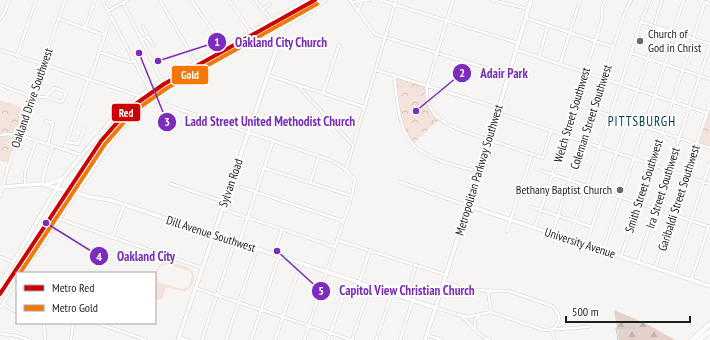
<svg xmlns="http://www.w3.org/2000/svg" width="710" height="340" font-family="'PT Sans Narrow',sans-serif">
	<defs>
		<pattern id="forest-firs" width="22" height="20" patternUnits="userSpaceOnUse"><rect width="22" height="20" fill="#e4d1c9"/><path d="M5 1l3.5 6h-7zM16 11l3.5 6h-7z" fill="#c3b3ac"/></pattern>
		<pattern id="park-crowns" width="20" height="18" patternUnits="userSpaceOnUse"><rect width="20" height="18" fill="#f3e3dc"/><path d="M2 6a3 3 0 1 1 6 0M12 15a3 3 0 1 1 6 0" fill="none" stroke="#d0c2bc"/></pattern>
	</defs>
	<rect width="100%" height="100%" fill="#f7f5f4"/>
	<path fill="url(#forest-firs)" d="M614,310l33,14 28,16h-56z"/>
	<path fill="url(#park-crowns)" d="M396,78l29,8 2,18 12,16 -26,24c-14,-20 -14,-43 -17,-66z
		M0,100l28,10 -17,53 -11,-2z
		M710,109v38l-11,-4z"/>
	<path fill="#f3e3dc" fill-rule="evenodd" d="M163,263c7,-1 23,2 28,6 6,6 2,20 -6,22 -5,0 -13,-3 -19,-4l-4,12 -7,1v-17h2c-4,-7 -1,-17 6,-20zM164,264l26,7 2,5 -3,11 -7,2 -23,-6c-4,-6 -2,-16 5,-19z"/>
	<g fill="none" stroke-linecap="round" stroke-linejoin="round">
		<path stroke="#b7d0d9" stroke-width="1" d="M618,340l-2,-12h21"/>
		<g stroke="#d3d2d1" stroke-width="3.5">
			<path id="minor" d="M102,0l47,89
				M160,0l36,63
				M191,0l33,47
				M229,0l22,32
				M255,0l17,21
				M350,0l25,34 134,41
				M380,0l138,43
				M453,0l-26,86c-5,38 39,46 66,55 17,6 33,11 50,17l8,-27
				M492,0l36,9
				M699,0l10,4
				M352,2l17,-2
				M123,3l39,78
				M263,9l7,-5
				M108,11l20,-11
				M358,11l4,-10
				M526,18l87,29
				M0,19l4,-5 5,-14
				M59,19l45,16
				M641,22l69,22
				M143,26l5,11
				M654,26l8,-26
				M85,28l10,-28
				M141,40l7,-3 5,8
				M0,50l139,46
				M517,50l190,63
				M99,52l31,10 5,-1
				M631,53l79,26
				M17,56l19,-56
				M539,57l9,-32
				M560,64l20,-64
				M376,70l123,38
				M268,75l96,32
				M394,75c2,15 3,32 7,46 8,37 47,42 78,51
				M90,80l21,-63
				M296,84l57,61
				M0,85l32,12h13l10,-9 8,3 3,3 -4,8 -17,-5
				M323,93l16,-48
				M152,100l178,60 11,6 14,13 -3,17 -48,144
				M575,104l135,44
				M498,113l212,71
				M630,113l28,-86
				M46,121l7,2 -5,22
				M0,135l10,-1 9,2
				M19,135l62,20
				M67,142l11,2 6,-16
				M64,150l24,-70
				M264,168l88,28
				M346,170l50,-170
				M542,171l168,56
				M400,182l68,24
				M310,183l9,-27
				M25,184v-12l11,-31
				M42,184l2,-11 9,-27
				M171,184l53,18
				M241,187l102,34
				M0,196l8,-29 57,-167
				M531,207l61,20
				M222,209l113,38
				M59,219l143,49
				M535,228l67,-208v-12l3,-8
				M507,231l25,-77
				M552,234l71,-217 8,-17
				M112,238l12,-33
				M337,240l109,35
				M569,240l72,-218 9,-22
				M239,243l34,-102
				M586,245l41,-123
				M603,251l71,-214 -1,-6 11,-31
				M274,254l8,-25
				M0,257l14,5
				M621,257l84,-255
				M638,262l72,-217
				M655,268l55,-164
				M23,273c22,-33 44,-65 66,-98 17,-25 33,-52 57,-70 54,-43 124,-64 180,-105
				M673,274l37,-111
				M691,280l18,-54
				M444,282l24,8 41,1 43,15c9,7 9,16 1,23
				M359,283l11,-33
				M195,288l157,52
				M488,291l3,21
				M406,298l10,-33
				M3,304l14,8
				M0,308l17,-26
				M436,308l31,9 24,-5 52,18 46,-3
				M462,317c11,8 15,19 28,23
				M44,323l1,17
				M97,323l49,17
				M475,328v-8l4,-4
				M551,330l4,10
				M0,334l13,1 17,5
				M427,335l15,5
				M178,337l9,3
				M71,340l2,-17
				M202,340l33,-99
				M226,340l31,-91
				M251,340l28,-84
				M275,340l26,-77
				M328,340l21,-61
				M352,340l18,-54
				M376,340l16,-47
				M400,340l13,-40"/>
		</g>
		<g stroke="#d3d2d1" stroke-width="4.5">
			<path id="major" d="M48,184l13,-5
				M0,187l42,-3 49,13 19,3 326,108
				M469,206l241,80
				M0,285l62,-106 51,-61 36,-29 159,-89
				M178,340l103,-304 3,-10 -6,-8
				M425,340l64,-199 42,-141"/>
		</g>
		<g stroke="#d3d2d1" stroke-width="5.5">
			<path id="highway" d="M692,340l18,-16
				M699,340l11,-9"/>
		</g>
		<use href="#minor" stroke="#fefefd" stroke-width="2.5"/>
		<use href="#major" stroke="#fefefd" stroke-width="3.5"/>
		<use href="#highway" stroke="#fefefd" stroke-width="4.5"/>
		<g stroke="#d4d3d3" stroke-width="2.5">
			<path id="rail" d="M0,298l110,-164 23,-26 30,-22 154,-86"/>
		</g>
		<use href="#rail" stroke="#fff" stroke-width="1" stroke-dasharray="3" stroke-linecap="butt"/>
		<g stroke="#fff" stroke-width="7">
			<path id="metro-1" d="M0,294l101,-153 29,-33 34,-24 151,-84"/>
		</g>
		<g stroke="#fff" stroke-width="7">
			<path id="metro-2" d="M20,273l85,-129 28,-32 34,-24 150,-84"/>
		</g>
		<use href="#metro-1" stroke="#c00" stroke-width="4"/>
		<use href="#metro-2" stroke="#f67705" stroke-width="4"/>
	</g>
	<g fill="#6b6a6a" stroke="#fff" stroke-width="1.5">
		<circle cx="640" cy="41" r="4"/>
		<circle cx="620" cy="190" r="4"/>
	</g>
	<g text-anchor="middle" stroke-width="4" stroke-linejoin="round" paint-order="stroke">
		<g font-size="12" fill="#201f1f" stroke="#fff" text-anchor="start">
			<text x="648" y="38">Church of<tspan x="648" dy="14">God in Christ</tspan></text>
			<text x="612" y="194" text-anchor="end">Bethany Baptist Church</text>
		</g>
		<g font-size="12" fill="#201f1f" stroke="#fff">
			<text transform="translate(32 98) rotate(-71)" y="4">Oakland Drive Southwest</text>
			<text transform="translate(572 115) rotate(-73)" y="4">Welch Street Southwest</text>
			<text transform="translate(591 117) rotate(-72)" y="4">Coleman Street Southwest</text>
			<text transform="translate(479 170) rotate(-73)" y="4">Metropolitan Parkway Southwest</text>
			<text transform="translate(231 183) rotate(-71)" y="4">Sylvan Road</text>
			<text transform="translate(644 186) rotate(-72)" y="4">Smith Street Southwest</text>
			<text transform="translate(663 188) rotate(-72)" y="4">Ira Street Southwest</text>
			<text transform="translate(679 198) rotate(-72)" y="4">Garibaldi Street Southwest</text>
			<text transform="translate(211 234) rotate(18)" y="4">Dill Avenue Southwest</text>
			<text transform="translate(580 243) rotate(18)" y="4">University Avenue</text>
		</g>
		<g font-size="13" letter-spacing="1" fill="#003a49" stroke="#fff">
			<text x="642" y="126">PITTSBURGH</text>
		</g>
	</g>
	<path fill="none" stroke="#7b2cbf" stroke-width="1.5" d="M158 61L217 42M416 111L462 73M139 53L167 122M46 223L99 256M277 251L321 291"/>
	<g fill="#7b2cbf" stroke="#fff" stroke-width="1.5">
		<circle cx="158" cy="61" r="4"/>
		<circle cx="416" cy="111" r="4"/>
		<circle cx="139" cy="53" r="4"/>
		<circle cx="46" cy="223" r="4"/>
		<circle cx="277" cy="251" r="4"/>
		<circle cx="217" cy="42" r="10"/>
		<circle cx="462" cy="73" r="10"/>
		<circle cx="167" cy="122" r="10"/>
		<circle cx="99" cy="256" r="10"/>
		<circle cx="321" cy="291" r="10"/>
	</g>
	<g font-size="12" text-anchor="middle" font-weight="bold" fill="#fff">
		<text x="217" y="46">1</text>
		<text x="462" y="77">2</text>
		<text x="167" y="126">3</text>
		<text x="99" y="261">4</text>
		<text x="321" y="295">5</text>
	</g>
	<g font-size="13" text-anchor="middle" font-weight="bold" fill="#7b2cbf" stroke="#fff" stroke-width="4" stroke-linejoin="round" paint-order="stroke">
		<text x="281" y="47">Oakland City Church</text>
		<text x="504" y="78">Adair Park</text>
		<text x="270" y="126">Ladd Street United Methodist Church</text>
		<text x="146" y="261">Oakland City</text>
		<text x="407" y="295">Capitol View Christian Church</text>
	</g>
	<g stroke="#fff" stroke-width="1.5">
		<rect x="171" y="65" width="38" height="20" rx="4" fill="#f67705"/>
		<rect x="111" y="103" width="30" height="19" rx="4" fill="#c00"/>
	</g>
	<g font-size="11" text-anchor="middle" font-weight="bold" fill="#fff">
		<text x="190" y="79">Gold</text>
		<text x="126" y="117">Red</text>
	</g>
	<rect x="16" y="272" width="140" height="52" fill="#ffffff" stroke="#a6a5a5"/>
	<rect x="24" y="285" width="20" height="6" fill="#cc0000" stroke="#a6a5a5"/>
	<text x="52" y="292" font-size="12" fill="#201f1f">Metro Red</text>
	<rect x="24" y="305" width="20" height="6" fill="#f67705" stroke="#a6a5a5"/>
	<text x="52" y="312" font-size="12" fill="#201f1f">Metro Gold</text>
	<path d="M566 316v6h124v-6" fill="none" stroke="#201f1f" stroke-width="2"/>
	<text x="572" y="316" font-size="12" fill="#201f1f" stroke="#ffffff" stroke-width="3" paint-order="stroke">500 m</text>
</svg>
